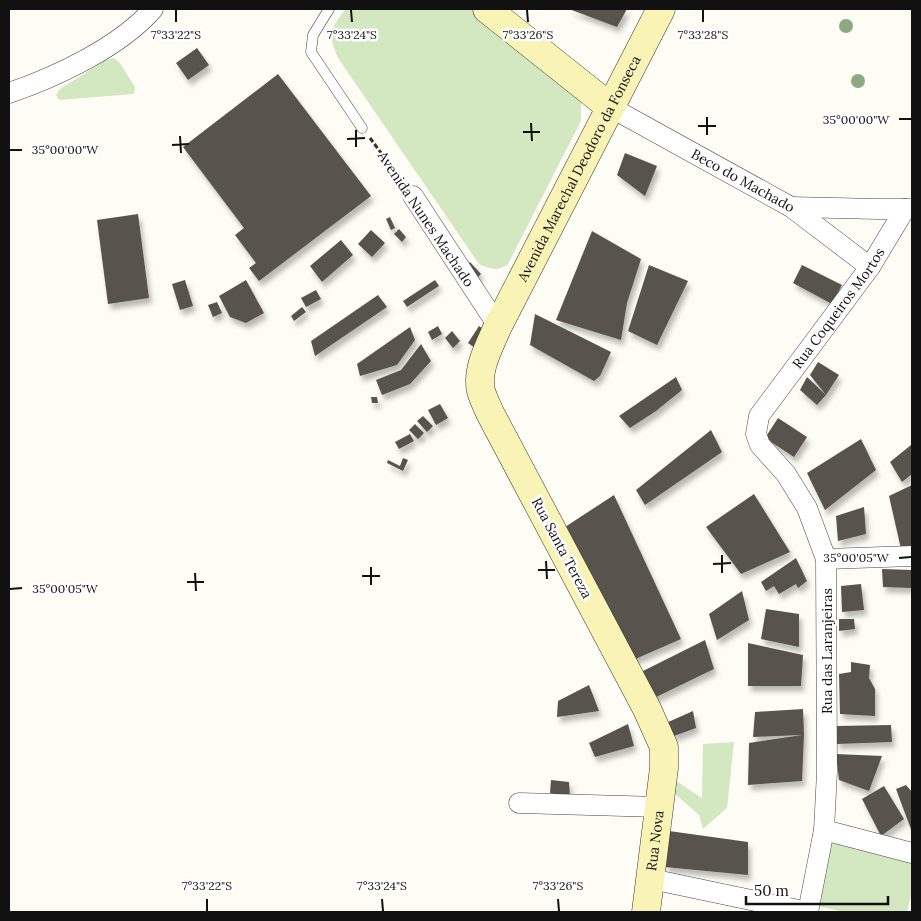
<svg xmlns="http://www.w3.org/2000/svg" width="921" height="921" font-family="Lora,serif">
	<defs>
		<filter id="shadow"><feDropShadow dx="3" dy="5.5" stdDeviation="2.5" flood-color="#0004"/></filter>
	</defs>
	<rect width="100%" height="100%" fill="#fefdf5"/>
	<path fill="#d3e7c0" d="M345,9h128l105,89 3,5v18l-73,143c-10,8 -18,5 -29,0l-141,-206c-11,-26 -7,-28 7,-49z
		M114,58l6,5 15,24 -1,7 -75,6 -3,-5 4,-6 46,-29z
		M734,742l-7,66 -24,21 -4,-14 -25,-22 1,-13 27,18 1,-54z
		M830,838l82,21v33l-5,20h-62l-29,-6z"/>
	<path fill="#59524e" filter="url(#shadow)" d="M569,9h58l-10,18z
		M197,48l12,17 -21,15 -12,-17z
		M278,74l93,122 -112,85 -10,-13 7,-5 -21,-28 9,-7 -61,-81z
		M625,153l32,13 -12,30 -28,-21z
		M138,214l11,84 -41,6 -11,-84z
		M390,217l5,11 -4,2 -5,-11z
		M399,229l7,8 -4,5 -8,-8z
		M371,230l14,13 -13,14 -14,-13z
		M592,231l49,28 -14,44 -6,37 -65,-20z
		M341,240l12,15 -31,27 -12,-16z
		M470,262l11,12 -5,5 -11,-12z
		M649,265l39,16 -31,64 -29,-14z
		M802,265l40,20 -10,19 -39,-21z
		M185,280l8,26 -13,4 -8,-26z
		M246,280l18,33 -18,10 -16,-6 -11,-21z
		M435,280l4,6 -32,21 -4,-6z
		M316,290l5,9 -15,8 -5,-9z
		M378,295l9,12 -72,49 -4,-15z
		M217,302l5,11 -9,4 -5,-12z
		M302,307l4,5 -12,9 -3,-5z
		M535,314l76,38 -11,24 -6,5 -64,-36z
		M438,326l4,8 -10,6 -4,-8z
		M479,326l7,5 -11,17 -7,-5z
		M410,327l5,13 -18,25 -37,11 -3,-12z
		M452,331l8,10 -7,7 -8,-10z
		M421,344l10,17 -21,23 -28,11 -6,-15 25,-10z
		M818,362l21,13 -13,20 -9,10 -17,-15 7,-13 19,18 -16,-20z
		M676,377l6,13 -26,21 -26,17 -11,-12z
		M371,397h6l1,6h-6z
		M440,404l8,14 -12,7 -8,-15z
		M423,416l10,10 -6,6 -10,-11z
		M778,418l29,19 -13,20 -29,-19z
		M415,424l9,9 -6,6 -9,-9z
		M711,430l11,22 -77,53 -9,-15z
		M410,434l4,7 -15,8 -4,-7z
		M861,439l15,31 -51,40 -18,-37z
		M911,445l1,29 -10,8 -12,-20z
		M403,458l5,2 -5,11 -16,-8 1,-3 12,6z
		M912,485v62l-11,2 -12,-53z
		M754,494l36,58 -49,22 -35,-47z
		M614,495l67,144 -50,22 -69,-132z
		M864,507l2,27 -28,7 -2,-25z
		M796,558l11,23 -9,7 -2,-4 -17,10 -5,-8 -8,5 -5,-9z
		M882,569l30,1v18l-29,-1z
		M861,584l3,26 -22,2 -1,-26z
		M742,591l7,29 -32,20 -8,-26z
		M766,609l33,5v33l-38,-8z
		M839,619h15l1,10 -16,2z
		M705,640l9,29 -62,30 -13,-26z
		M748,643l55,12 -2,31h-53z
		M851,662l19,3 -1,13 6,11v27l-35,-2 -1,-40 12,-2z
		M589,685l10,26 -42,6 1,-16z
		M803,709l1,26 -2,46 -54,4 1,-42 53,-8 -49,2 2,-25z
		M693,711l3,17 -22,8 -8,-13z
		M628,724l6,22 -39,11 -6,-14z
		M891,725l1,17 -55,2 -2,-18z
		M836,754l46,2 -13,35 -30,-11z
		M551,780l18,2 1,15 -20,-4z
		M906,785l6,7v40l-16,-43z
		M884,786l20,33 -23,17 -19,-37z
		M669,831l79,11v33l-83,-8z"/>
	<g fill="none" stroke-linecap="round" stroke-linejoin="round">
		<g stroke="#444" stroke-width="11">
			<path id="lane" d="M329,9l-16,26 -2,17 51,76"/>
		</g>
		<g stroke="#444" stroke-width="21">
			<g id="street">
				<path d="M9,93c47,-16 111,-46 144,-84"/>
				<path id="s1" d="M610,107l181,100 79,60"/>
				<path d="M413,196l85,130"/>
				<path d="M791,207l87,2h34"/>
				<path d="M826,559l86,-3"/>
				<path d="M519,803l140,4"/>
				<path d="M824,830l88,23"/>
				<path d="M651,879l157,33"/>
				<path id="s2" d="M808,912l16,-82 3,-58 -1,-213 -19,-51 -21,-34 -26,-29 -4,-11 3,-18 111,-149 35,-58"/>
			</g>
		</g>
		<g stroke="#333" stroke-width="29">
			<g id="secondary">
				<path d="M487,9l123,98"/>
				<path id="s3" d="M646,912l18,-144v-21l-17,-38 -157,-296c-3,-7 -7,-15 -9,-22 -5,-22 9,-46 17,-65l163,-317"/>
			</g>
		</g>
		<path stroke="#333" stroke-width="3" stroke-dasharray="5 2.5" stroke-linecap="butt" d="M370,138l32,43"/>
		<use href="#lane" stroke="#fff" stroke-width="10"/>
		<use href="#street" stroke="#fff" stroke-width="20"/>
		<use href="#secondary" stroke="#f9f3b5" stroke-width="28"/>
	</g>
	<g fill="#8da982">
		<circle cx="846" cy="26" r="7"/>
		<circle cx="858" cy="81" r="7"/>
	</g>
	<path fill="none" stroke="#111" stroke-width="2" d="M176,10v12M351,10l1,12M527,10l1,12M703,10v12M707,117v18M899,119h12M531,123l1,18M698,126h18M356,130v17M523,132h17M180,136l1,17M347,139l18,-1M172,145l17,-1M10,150h12M722,555v18M899,558l12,-1M546,561l1,18M713,564l18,-1M371,567v18M538,570h17M195,573l1,18M362,576h18M187,582h17M10,589l12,-1M207,899v12M382,899l1,12M558,899l1,12"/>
	<g text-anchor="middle" stroke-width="5" stroke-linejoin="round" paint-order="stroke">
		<g font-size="14" fill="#111" stroke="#fff">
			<text dy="5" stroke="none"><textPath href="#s3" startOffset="812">Avenida Marechal Deodoro da Fonseca</textPath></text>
			<text dy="5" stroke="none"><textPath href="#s1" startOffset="152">Beco do Machado</textPath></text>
			<text transform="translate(426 219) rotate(56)" y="5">Avenida Nunes Machado</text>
			<text dy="5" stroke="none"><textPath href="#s2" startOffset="652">Rua Coqueiros Mortos</textPath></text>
			<text transform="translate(562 548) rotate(62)" y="5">Rua Santa Tereza</text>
			<text transform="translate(827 651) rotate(-90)" y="5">Rua das Laranjeiras</text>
			<text dy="5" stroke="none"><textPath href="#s3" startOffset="72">Rua Nova</textPath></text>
		</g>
	</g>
	<g font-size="12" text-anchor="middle" fill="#111" stroke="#fff" stroke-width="5" stroke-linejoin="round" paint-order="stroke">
		<text x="176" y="39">7°33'22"S</text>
		<text x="352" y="39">7°33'24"S</text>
		<text x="528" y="39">7°33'26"S</text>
		<text x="703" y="39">7°33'28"S</text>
		<text x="856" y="124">35°00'00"W</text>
		<text x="65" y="154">35°00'00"W</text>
		<text x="856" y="562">35°00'05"W</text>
		<text x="65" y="593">35°00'05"W</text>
		<text x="207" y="890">7°33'22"S</text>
		<text x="382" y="890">7°33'24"S</text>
		<text x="558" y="890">7°33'26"S</text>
	</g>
	<rect width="921" height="921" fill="none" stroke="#111111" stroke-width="20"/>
	<path d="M746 896v8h142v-8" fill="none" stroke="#111111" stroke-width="2.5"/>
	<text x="754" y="896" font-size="15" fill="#111111" stroke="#ffffff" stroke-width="4" paint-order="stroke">50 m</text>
</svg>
